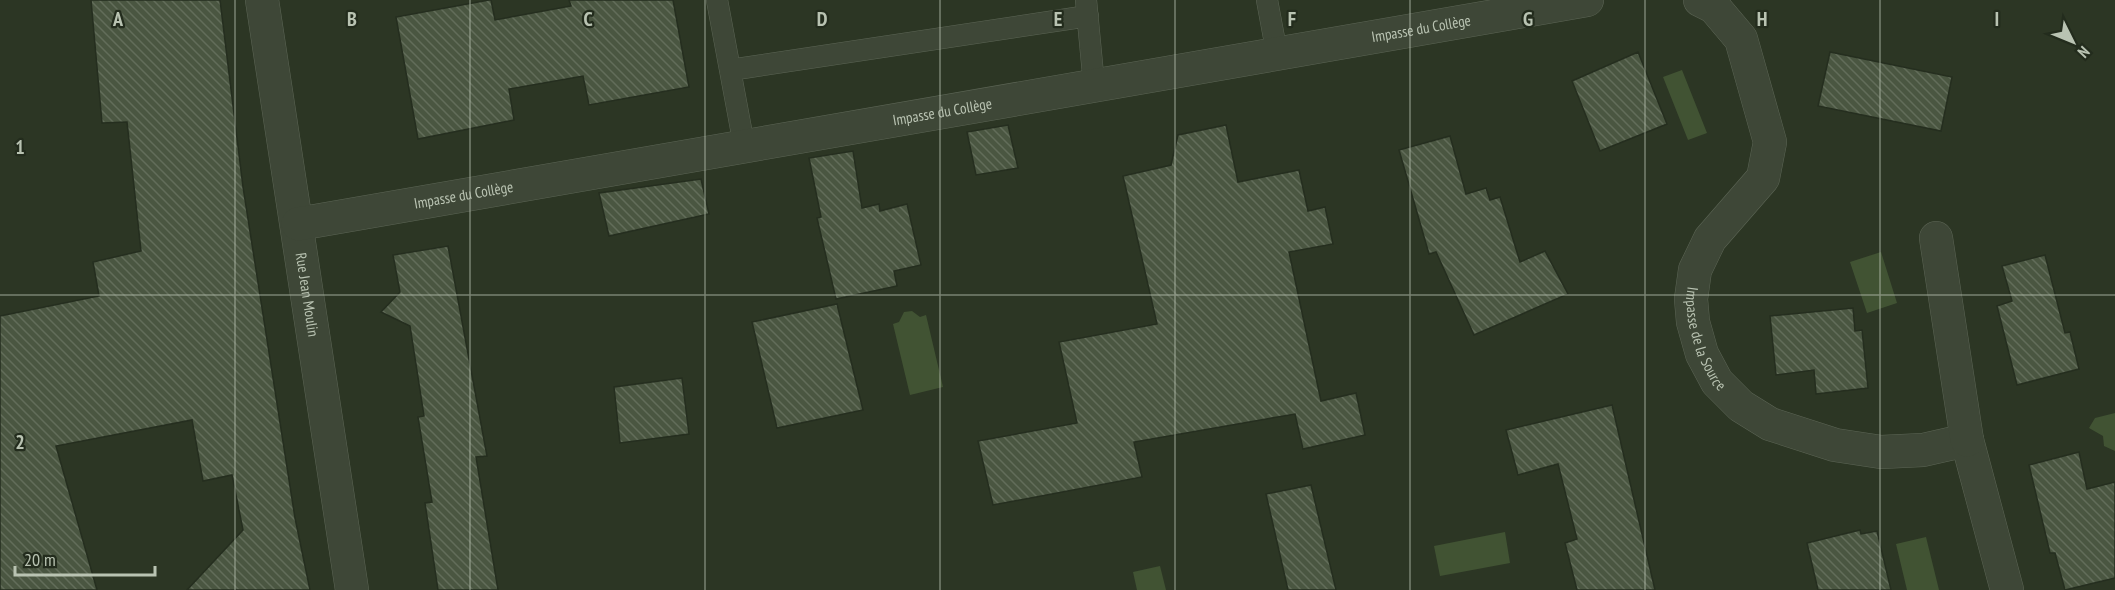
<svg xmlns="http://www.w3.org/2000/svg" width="2115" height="590" font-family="'PT Sans Narrow',sans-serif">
	<defs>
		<pattern id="building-back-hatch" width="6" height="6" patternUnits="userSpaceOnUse" patternTransform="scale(1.5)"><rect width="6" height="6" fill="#4a5641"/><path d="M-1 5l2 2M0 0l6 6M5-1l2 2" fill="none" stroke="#626d5a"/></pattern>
	</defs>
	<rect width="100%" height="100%" fill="#2c3624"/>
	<path fill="#415333" d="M1682,70l25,63 -19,7 -25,-63z
		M1881,252l16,51 -30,10 -17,-51z
		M912,311l8,6 6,-2 17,72 -33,8 -17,-71 6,-2 5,-10z
		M2115,413v38l-11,-5 -1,-10 -14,-8 6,-10z
		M1505,532l5,31 -70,13 -6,-30z
		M1926,537l13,53h-32l-11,-46z
		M1160,566l6,24h-29l-4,-18z"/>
	<path fill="url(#building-back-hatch)" stroke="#252e1f" stroke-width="1.5" d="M91,0h129l23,187 52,331 15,72h-123l56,-60 -11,-55 -29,6 -11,-61 -136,26 41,144h-97v-274l99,-20 -6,-34 48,-11 -14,-129 -25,1z
		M489,0h2l4,20 76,-14 -2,-6h104l16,87 -100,18 -6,-29 -74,13 5,31 -96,19 -22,-122z
		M1638,52l29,72 -67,27 -28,-70z
		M1830,52l122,25 -11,54 -123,-25z
		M1008,125l10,43 -42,7 -9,-43z
		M1226,125l12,57 61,-12 9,41 17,-4 8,37 -44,8 32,149 35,-8 9,42 -62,14 -8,-35 -161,28 8,35 -149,28 -15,-64 99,-18 -18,-81 98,-18 -34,-148 48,-11 7,-30z
		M1450,136l16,58 20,-6 4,12 10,-3 20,65 25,-11 23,43 -94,41 -38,-83 -7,2 -30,-104z
		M853,151l9,57 17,-4 1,7 27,-7 14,61 -27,6 3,15 -61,13 -19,-81 4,-1 -12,-59z
		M701,179l8,35 -100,22 -10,-43z
		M448,246l39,210 -11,1 22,133h-60l-13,-87 7,-1 -14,-85 6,-1 -14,-90 -29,-14 19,-20 -7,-37z
		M2045,255l20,78 5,-1 9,37 -62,16 -20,-79 15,-5 -10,-35z
		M837,304l26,106 -86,18 -25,-106z
		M1853,308l2,23 7,-1 6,58 -52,6 -2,-24 -38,5 -6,-59z
		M682,378l7,56 -69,9 -6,-56z
		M1612,405l43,185h-78l-12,-47 12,-4 -19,-75 -40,11 -12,-45z
		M2079,452l8,37 28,-7v96l-50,12 -10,-37h-5l-21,-88z
		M1311,485l25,105h-48l-22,-96z
		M1860,530l1,4 16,-3 14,59h-73l-11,-47z"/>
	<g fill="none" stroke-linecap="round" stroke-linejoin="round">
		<g stroke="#5c6555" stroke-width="22">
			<path id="service" d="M717,0l27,145
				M1086,0l8,85
				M1267,0l10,54
				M730,70l358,-54"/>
		</g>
		<g stroke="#5c6555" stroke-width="34">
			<g id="minor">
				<path id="s1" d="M262,0l90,590"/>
				<path id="s2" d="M1700,0l14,7 27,32 29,103 -7,36 -53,61 -15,31 -4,29 2,23 9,32 15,28 24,24 29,18 65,21 46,7 42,-2 44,-10 40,150"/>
				<path id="s3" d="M298,224l1289,-224"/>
				<path d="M1936,238l31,202"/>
			</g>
		</g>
		<use href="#service" stroke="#3e4737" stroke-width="21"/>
		<use href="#minor" stroke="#3e4737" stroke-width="33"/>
	</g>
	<path fill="none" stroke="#b9c3b2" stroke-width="1.5" stroke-opacity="0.55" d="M235,0v590M470,0v590M705,0v590M940,0v590M1175,0v590M1410,0v590M1645,0v590M1880,0v590M0,295h2115"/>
	<g text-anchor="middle" stroke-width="4.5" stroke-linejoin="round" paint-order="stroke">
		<g font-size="15" fill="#b9c3b2" stroke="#232c1d">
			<text dy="5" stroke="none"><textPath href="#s3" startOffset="1140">Impasse du Collège</textPath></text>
			<text dy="5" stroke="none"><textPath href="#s3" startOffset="654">Impasse du Collège</textPath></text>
			<text dy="5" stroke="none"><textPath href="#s3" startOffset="168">Impasse du Collège</textPath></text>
			<text dy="5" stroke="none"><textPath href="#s1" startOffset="298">Rue Jean Moulin</textPath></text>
			<text dy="5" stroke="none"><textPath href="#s2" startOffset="388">Impasse de la Source</textPath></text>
		</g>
	</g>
	<g font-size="20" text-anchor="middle" font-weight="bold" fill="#b9c3b2" stroke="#232c1d" stroke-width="4.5" stroke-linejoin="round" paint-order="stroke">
		<text x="118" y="26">A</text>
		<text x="352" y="26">B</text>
		<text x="588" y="26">C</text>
		<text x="822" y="26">D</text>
		<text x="1058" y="26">E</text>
		<text x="1292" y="26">F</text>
		<text x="1528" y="26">G</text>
		<text x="1762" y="26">H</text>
		<text x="1997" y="26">I</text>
		<text x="20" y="154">1</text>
		<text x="20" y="449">2</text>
	</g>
	<g transform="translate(2073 42) rotate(133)" stroke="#232c1d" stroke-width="4.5" paint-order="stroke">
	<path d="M0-4.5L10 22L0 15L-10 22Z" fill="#b9c3b2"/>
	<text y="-9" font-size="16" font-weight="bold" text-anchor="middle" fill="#b9c3b2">N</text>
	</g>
	<path d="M15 566v9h140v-9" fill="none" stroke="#b9c3b2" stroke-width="3"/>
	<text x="24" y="566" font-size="18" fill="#b9c3b2" stroke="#232c1d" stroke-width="4.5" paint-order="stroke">20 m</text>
</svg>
